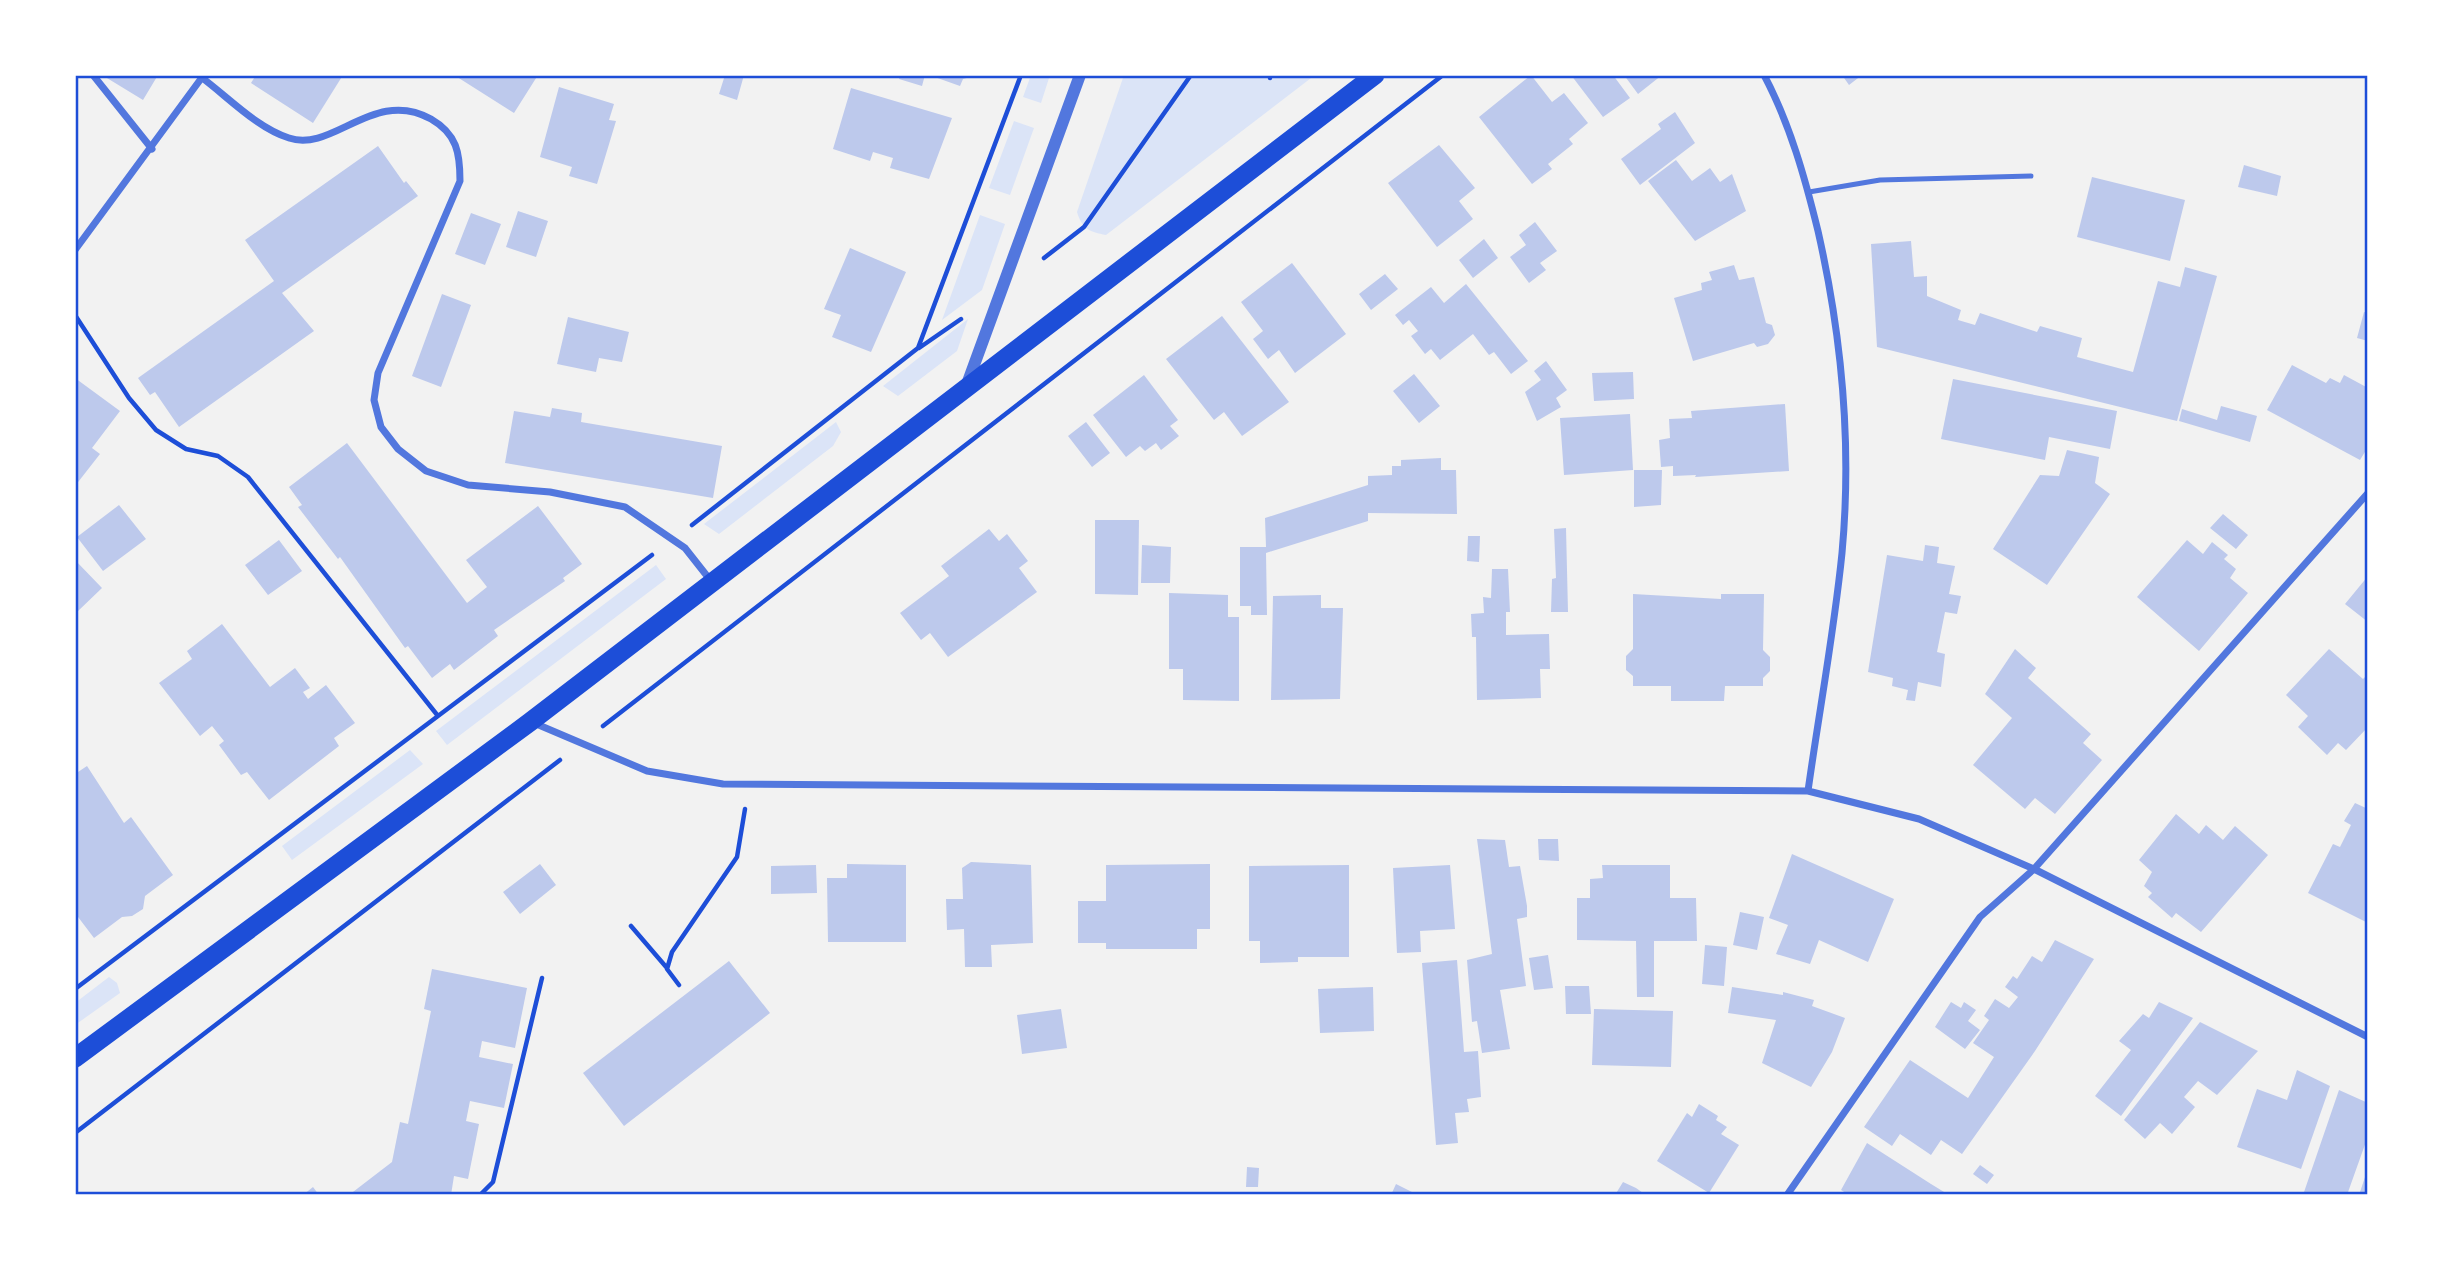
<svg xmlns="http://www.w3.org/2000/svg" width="2443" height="1270" font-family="Lora,serif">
	<rect width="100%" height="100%" fill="#f2f2f2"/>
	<path fill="#dbe4f7" d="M1031,75h19l-9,28 -18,-6z
		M1124,75h191l-209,160c-16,-3 -24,-6 -29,-23z
		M1014,121l20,7 -24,67 -21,-7z
		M980,215l25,9 -23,66 -40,30z
		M968,319l-11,32 -59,45 -15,-10z
		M836,422l5,10 -8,14 -114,88 -15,-10z
		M656,565l10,14 -219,166 -11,-14z
		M410,750l13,14 -131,96 -10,-14z
		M109,977l8,6 3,10 -45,32v-22z"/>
	<path fill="#bdc9ec" d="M102,75h56l-15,25z
		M256,75h87l-30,48 -62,-40z
		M454,75h84l-24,38z
		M725,75h19l-7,25 -18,-6z
		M900,75h25l-3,11 -23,-7z
		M929,75h45v1l-11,3 -3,7z
		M1531,75l21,27 12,-9 24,30 -19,16 4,5 -25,20 4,5 -20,15 -53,-67z
		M1571,75h42l17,23 -27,19z
		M1624,75h38l-24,19z
		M1842,75h20l-13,10z
		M559,87l55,17 -5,16 7,1 -19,63 -28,-8 3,-9 -32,-10z
		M851,88l101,30 -23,61 -39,-11 3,-10 -20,-6 -3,9 -37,-12z
		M1675,112l20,31 -55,42 -19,-26 40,-30 -3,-5z
		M1439,145l36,43 -16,13 14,18 -36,28 -49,-64z
		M378,146l26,37 2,-2 12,15 -136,97 32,38 -135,96 -24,-35 -5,3 -12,-17 136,-97 -29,-41z
		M1676,160l16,21 18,-13 10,14 12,-8 14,37 -51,30 -47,-60z
		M2244,165l37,11 -4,20 -39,-9z
		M2092,177l93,23 -15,61 -93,-24z
		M518,211l30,10 -12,36 -30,-10z
		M471,213l30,11 -16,41 -30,-11z
		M1535,222l22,29 -17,12 6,7 -17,13 -19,-26 16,-12 -7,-10z
		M1484,239l14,19 -25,20 -14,-18z
		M1911,241l3,36 13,-1v20l34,14 -3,10 17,5 5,-12 57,19 3,-6 42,12 -5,19 56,15 25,-91 22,6 5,-20 32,9 -40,145 -300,-74 -6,-103z
		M850,248l56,24 -35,80 -39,-15 9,-22 -17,-6z
		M1292,263l54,71 -51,39 -16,-23 -11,9 -15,-20 10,-8 -22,-29z
		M1734,265l5,15 15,-3 12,46 6,2 3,10 -7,9 -11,3 -3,-4 -61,18 -19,-63 28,-8 -1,-7 11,-3 -3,-8z
		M1385,274l13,15 -27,21 -12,-16z
		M1466,284l62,77 -17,13 -17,-22 -5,3 -16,-21 -33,26 -9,-11 -6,5 -14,-18 7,-5 -9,-11 -6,5 -8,-10 36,-28 13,16z
		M442,294l29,11 -30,82 -29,-11z
		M2364,312l4,1v28l-11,-3z
		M1222,316l67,86 -47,34 -18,-24 -10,8 -48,-61z
		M568,317l61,15 -7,30 -23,-4 -3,14 -39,-8z
		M1546,361l21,29 -11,8 5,9 -24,14 -12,-29 16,-12 -7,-9z
		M2292,365l34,18 4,-5 10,5 4,-8 24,13v59l-8,13 -93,-50z
		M1633,372l1,27 -40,2 -2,-28z
		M1414,374l26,32 -21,17 -26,-32z
		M1144,375l34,45 -8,6 9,10 -18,14 -5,-7 -11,8 -5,-5 -14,11 -33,-42z
		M75,378l45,33 -28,37 8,6 -25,32z
		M1953,379l164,32 -7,38 -61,-12 -4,23 -104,-21z
		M1785,404l4,67 -94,6 1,-2 -23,1v-10l-12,1 -2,-27 11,-2 -1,-19 23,-1 -1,-7z
		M2221,406l36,10 -7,26 -71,-21 3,-12 35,11z
		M552,408l30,5 -1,9 141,24 -9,52 -208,-35 9,-52 36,6z
		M1630,414l3,56 -69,5 -4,-57z
		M1086,422l24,31 -18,14 -24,-31z
		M347,443l120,160 20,-16 -21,-27 72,-54 44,58 -19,14 2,3 -71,49 4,6 -44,34 -4,-6 -18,14 -24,-32 -3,2 -65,-91 -2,2 -40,-52 4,-2 -13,-18z
		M2067,450l32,7 -4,26 15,11 -63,91 -54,-36 47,-74 19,1z
		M1441,458v12h15l1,44 -89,-1v8l-102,32 1,62h-16v-9h-11v-59h26l-1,-29 103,-33v-9l24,-1v-9h9v-6z
		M1634,470h28l-1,35 -27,2z
		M119,505l27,34 -43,32 -26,-34z
		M2223,514l25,21 -12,14 -26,-21z
		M1095,520h44l-1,75 -43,-1z
		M1566,528l2,84h-17l1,-33 4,-1 -2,-49z
		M989,529l10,12 8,-7 21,27 -9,7 18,24 -89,65 -18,-24 -9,7 -21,-27 49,-37 -8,-10z
		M1468,536h12l-1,26 -12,-1z
		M279,540l23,31 -34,24 -23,-30z
		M2187,540l16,14 9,-12 16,13 -4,4 12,10 -6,9 18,15 -49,58 -62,-54z
		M1142,545l29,2 -1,36h-29z
		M1925,545l14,2 -2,16 18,3 -6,28 12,2 -4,18 -12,-2 -8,40 8,2 -4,33 -23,-5 -3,19 -9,-1 2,-10 -16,-4 1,-8 -25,-6 19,-117 36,6z
		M75,560l27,28 -25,24 -2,-2z
		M1492,569h16l2,43h-4v23l43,-1 1,35h-10l1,29 -64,2 -1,-63h-4l-1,-23 13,-1 -1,-16 8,1z
		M2368,576v46l-23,-18z
		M1169,593l59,2v22h11v84l-56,-1v-31h-14z
		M1633,594l88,5v-5h43l-1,56 7,7v14l-7,7v8h-38l-1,15h-53v-15h-38v-10l-7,-6v-14l7,-7z
		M1321,595v13h22l-3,91 -69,1 2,-104z
		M222,624l48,63 25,-19 15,20 -7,4 5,7 18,-14 29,38 -21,15 5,8 -70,54 -22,-28 -6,3 -22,-30 5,-4 -12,-15 -12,10 -41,-53 33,-24 -5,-8z
		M2015,649l21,19 -8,10 63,56 -8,9 19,17 -47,54 -20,-16 -10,11 -52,-44 39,-47 -27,-24z
		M2329,649l34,30 5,-5v53l-22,23 -8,-7 -11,12 -29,-28 10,-11 -22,-21z
		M87,766l37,57 7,-6 42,58 -28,21 -2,13 -11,7 -10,1 -28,21 -19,-25v-139z
		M2355,803l13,6v114l-60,-30 25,-49 7,3 11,-22 -7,-4z
		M2176,814l23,20 7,-9 17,15 12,-14 33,29 -67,77 -25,-19 -4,5 -24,-21 4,-4 -8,-7 8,-14 -13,-12z
		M1477,839l28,1 4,27 11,-1 7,40v11l-10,2 9,67 -26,4 10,59 -28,4 -5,-32 -5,1 -5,-62 25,-6z
		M1538,839h20l1,22 -20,-1z
		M1792,854l102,45 -26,63 -49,-22 -9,24 -34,-10 12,-29 -19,-7z
		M971,862l60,3 2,78 -42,2 1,22h-27l-1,-38 -17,1 -1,-31h17l-1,-31z
		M540,864l16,21 -36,29 -17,-22z
		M847,864l59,1v77h-78l-1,-64h20z
		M1210,864v65h-13v20h-91v-6h-28v-42h28v-36z
		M816,865l1,28 -46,1v-28z
		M1349,865v92h-51v5l-38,1v-22h-11v-75z
		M1450,865l5,64 -35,2 1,21 -24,1 -4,-85z
		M1602,865h68v33h26l1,43h-43v56h-17l-1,-56 -59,-1v-42h13v-19l13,-1z
		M1740,912l24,5 -7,33 -24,-5z
		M2055,940l39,19 -59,92 -73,103 -21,-14 -10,15 -31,-21 -8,12 -28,-19 46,-67 58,38 26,-41 -21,-14 16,-23 -5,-4 11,-17 14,9 9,-11 -13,-10 8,-11 4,3 15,-23 10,6z
		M1705,945l22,2 -3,39 -22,-2z
		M1548,955l5,33 -19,2 -5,-32z
		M1457,960l7,92 14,-1 3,46 -14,2 2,13 -14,1 3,30 -22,2 -14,-182z
		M729,961l41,52 -146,113 -41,-53z
		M432,969l95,19 -12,60 -33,-7 -3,16 34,7 -9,44 -34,-7 -4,20 13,3 -11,55 -14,-3 -3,19h-102l43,-33 8,-40 8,2 23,-113 -7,-2z
		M1565,986h24l2,28h-25z
		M1373,987l1,44 -54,2 -2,-44z
		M1732,987l51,8v-3l31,8 -2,6 33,12 -13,34 -21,35 -49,-24 14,-43 -48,-7z
		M1951,1002l10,6 3,-6 12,8 -8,11 12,9 -15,19 -30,-22z
		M2159,1002l34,16 -72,98 -26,-20 36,-46 -12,-9 24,-27 6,4z
		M1061,1009l6,39 -45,6 -5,-39z
		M1594,1009l79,2 -2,56 -79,-2z
		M2200,1022l58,29 -41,44 -19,-14 -14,16 11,10 -23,27 -12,-11 -15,16 -21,-19z
		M2297,1070l33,16 -29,83 -64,-22 20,-58 30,11z
		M2339,1090l29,13v33l-21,59h-44z
		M1699,1104l19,12 -2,4 11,7 -6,7 18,11 -30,48 -52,-32 30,-48 5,4z
		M1867,1143l64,41 18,11h-100l-8,-5z
		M1980,1165l14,10 -7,9 -14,-10z
		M1247,1167l12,1 -1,19h-12z
		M2367,1171l1,24h-9z
		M1623,1182l13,6 10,7h-31z
		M1396,1184l22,11h-27z
		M313,1187l6,8h-16z"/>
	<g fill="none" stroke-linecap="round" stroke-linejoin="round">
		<path stroke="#1d4ed8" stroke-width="4.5" d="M1270,75v3
			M1044,258l40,-31 107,-152
			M75,315l54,83 27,32 30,19 32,7 30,21 190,239 214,-161
			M919,348l42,-29
			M692,525l226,-177 103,-273
			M603,726l840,-651
			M631,926l36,42
			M679,985l-12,-16 5,-17 65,-95 8,-48
			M75,989l363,-273
			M75,1133l485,-373
			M480,1195l13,-13 49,-204"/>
		<path stroke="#5277de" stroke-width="5" d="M1809,192l71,-12 151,-4"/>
		<path stroke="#5277de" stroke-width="7" d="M93,75l59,74
			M1764,75c26,49 41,103 54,156 24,106 34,214 24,322 -8,80 -23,159 -34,238
			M201,77c27,20 56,51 88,61 44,15 85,-51 142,-19 26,15 29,34 29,62l-82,192 -4,27 7,27 17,22 28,22 42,14 82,7 75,15 60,41 26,33
			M75,250l128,-174
			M534,723l113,48 76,13 1085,7 111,28 115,50 334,168
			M1787,1195l193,-278 54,-48 334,-376"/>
		<path stroke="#5277de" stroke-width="12" d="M966,387l114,-312"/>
		<path stroke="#1d4ed8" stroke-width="19" d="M75,1058l455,-336 845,-647"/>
	</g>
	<rect width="2443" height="1270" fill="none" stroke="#ffffff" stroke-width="154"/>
	<rect x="77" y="77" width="2289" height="1116" fill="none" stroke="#1d4ed8" stroke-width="2.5"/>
</svg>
